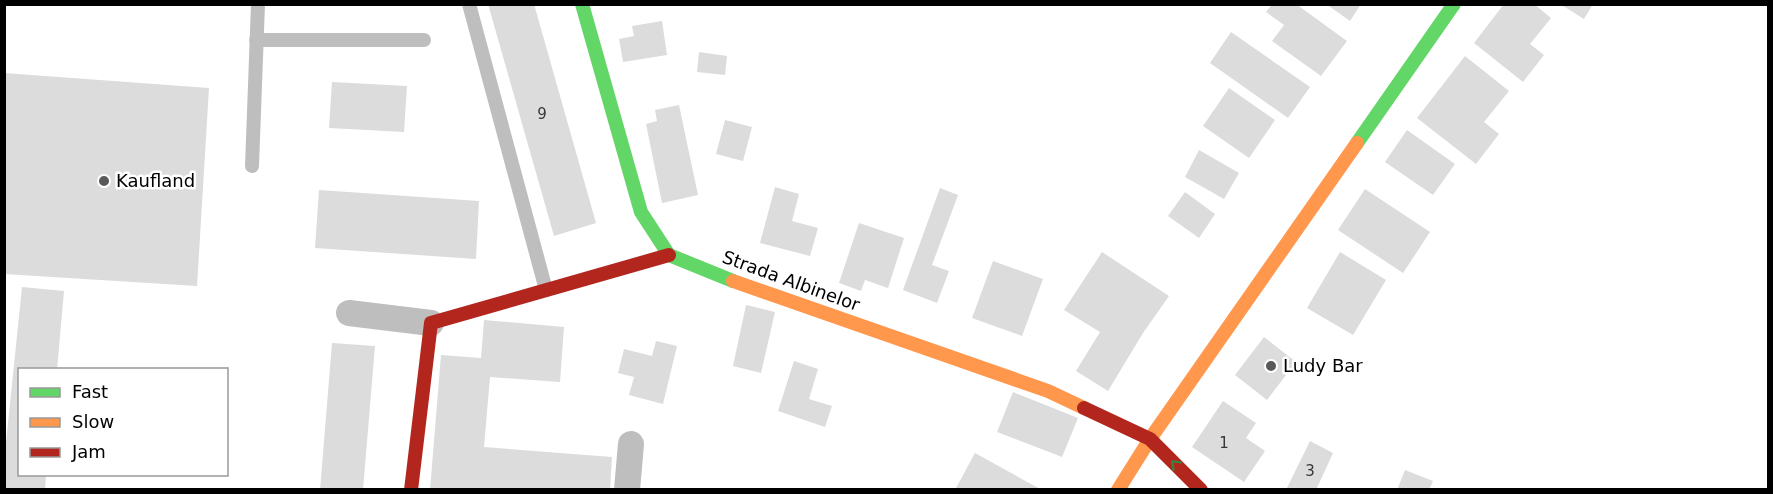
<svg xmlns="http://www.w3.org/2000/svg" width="1773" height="494" font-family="'DejaVu Sans',sans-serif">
	<rect width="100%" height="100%" fill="#fff"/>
	<path fill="#dcdcdc" d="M488,4h46l62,219 -42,13z
		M1272,4h24l51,37 -26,35 -49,-35 12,-16 -18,-13z
		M1326,4h35l-11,17z
		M1504,4h30l17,14 -21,26 14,11 -21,27 -49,-39z
		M1560,4h33l-9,15z
		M662,21l5,34 -44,7 -4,-23 15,-3 -2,-10z
		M1231,32l79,55 -22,31 -78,-55z
		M699,52l28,4 -2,19 -28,-3z
		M1465,56l44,35 -25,31 15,12 -23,30 -59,-46z
		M4,73l205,15 -12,198 -193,-12z
		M332,82l75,4 -3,46 -75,-4z
		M1229,88l46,32 -26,38 -46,-32z
		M679,105l19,90 -36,8 -16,-79 11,-3 -2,-11z
		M725,120l27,7 -9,34 -27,-7z
		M1407,130l48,34 -22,31 -48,-33z
		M1199,150l40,23 -15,26 -39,-22z
		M775,187l24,7 -7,27 26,7 -8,28 -50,-13z
		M940,188l18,7 -26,70 17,6 -12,32 -34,-13z
		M1365,189l65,43 -27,41 -65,-43z
		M319,190l160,11 -3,58 -161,-11z
		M1185,192l30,22 -16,24 -31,-22z
		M859,223l45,15 -16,50 -23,-8 -4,11 -22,-8z
		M1102,252l67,44 -26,37 -35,58 -32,-20 24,-39 -36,-22z
		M1340,252l46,28 -33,55 -46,-27z
		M993,261l50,18 -21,57 -50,-18z
		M22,287l42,4 -7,79h-37v104h26l-1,16h-41v-28z
		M746,305l29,7 -14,61 -28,-7z
		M484,320l80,7 -4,55 -70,-5 -6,70 128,10 -2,33h-180l11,-135 40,3z
		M1264,337l32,25 -29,38 -32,-25z
		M656,341l21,5 -14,58 -34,-9 5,-18 -16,-4 6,-24 28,7z
		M332,343l43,3 -12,144h-43z
		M794,361l24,8 -9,30 23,7 -7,21 -47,-16z
		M1013,392l65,26 -16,39 -65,-25z
		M1223,401l33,22 -10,15 19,13 -21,31 -52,-35z
		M1310,441l23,12 -17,37h-30z
		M975,453l67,37h-82l-4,-2z
		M1405,470l28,11 -4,9h-32z"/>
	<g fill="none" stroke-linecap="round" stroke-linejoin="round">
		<path stroke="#bebebe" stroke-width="14" d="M469,4l77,286
			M256,40h168
			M252,166l6,-162"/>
		<path stroke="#bebebe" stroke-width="26" d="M349,313l82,10
			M627,490l4,-46"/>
		<path stroke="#63d668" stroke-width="14" d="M582,4l59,208 28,43 64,26
			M1357,143l97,-139"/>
		<path stroke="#ff974d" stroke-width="14" d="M733,281l315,110 36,17
			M1118,490l32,-51 207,-296"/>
		<path stroke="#b3261e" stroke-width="14" d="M1084,408l66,31 51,51
			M411,490l20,-167 238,-68"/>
	</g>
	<defs><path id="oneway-chevron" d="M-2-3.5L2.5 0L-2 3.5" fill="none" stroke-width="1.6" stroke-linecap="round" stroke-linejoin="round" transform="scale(1.5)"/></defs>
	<use stroke="#3b803e" href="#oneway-chevron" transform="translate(1175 464) rotate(-135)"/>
	<g fill="#595959" stroke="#fff" stroke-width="2">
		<circle cx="104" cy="181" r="6"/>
		<circle cx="1271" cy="366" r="6"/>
	</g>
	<g text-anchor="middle" stroke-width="5" stroke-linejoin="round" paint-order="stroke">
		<g font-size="15" fill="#373737">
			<text x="542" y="119">9</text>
			<text x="1224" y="448">1</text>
			<text x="1310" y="476">3</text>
		</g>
		<g font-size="18" fill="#000" stroke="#fff" text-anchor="start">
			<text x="116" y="187">Kaufland</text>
			<text x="1283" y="372">Ludy Bar</text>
		</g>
		<g font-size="18" fill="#000" stroke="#fff">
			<text transform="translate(791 281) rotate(20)" y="6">Strada Albinelor</text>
		</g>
	</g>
	<rect width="1773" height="494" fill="none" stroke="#000000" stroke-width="12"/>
	<rect x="18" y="368" width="210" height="108" fill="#ffffff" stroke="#999999" stroke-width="1.5"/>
	<rect x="30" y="388" width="30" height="9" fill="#63d668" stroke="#999999" stroke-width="1.5"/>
	<text x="72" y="398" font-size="18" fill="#000000">Fast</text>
	<rect x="30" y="418" width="30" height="9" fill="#ff974d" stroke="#999999" stroke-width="1.5"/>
	<text x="72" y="428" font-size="18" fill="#000000">Slow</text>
	<rect x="30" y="448" width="30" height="9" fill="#b3261e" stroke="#999999" stroke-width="1.5"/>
	<text x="72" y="458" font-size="18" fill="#000000">Jam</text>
</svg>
